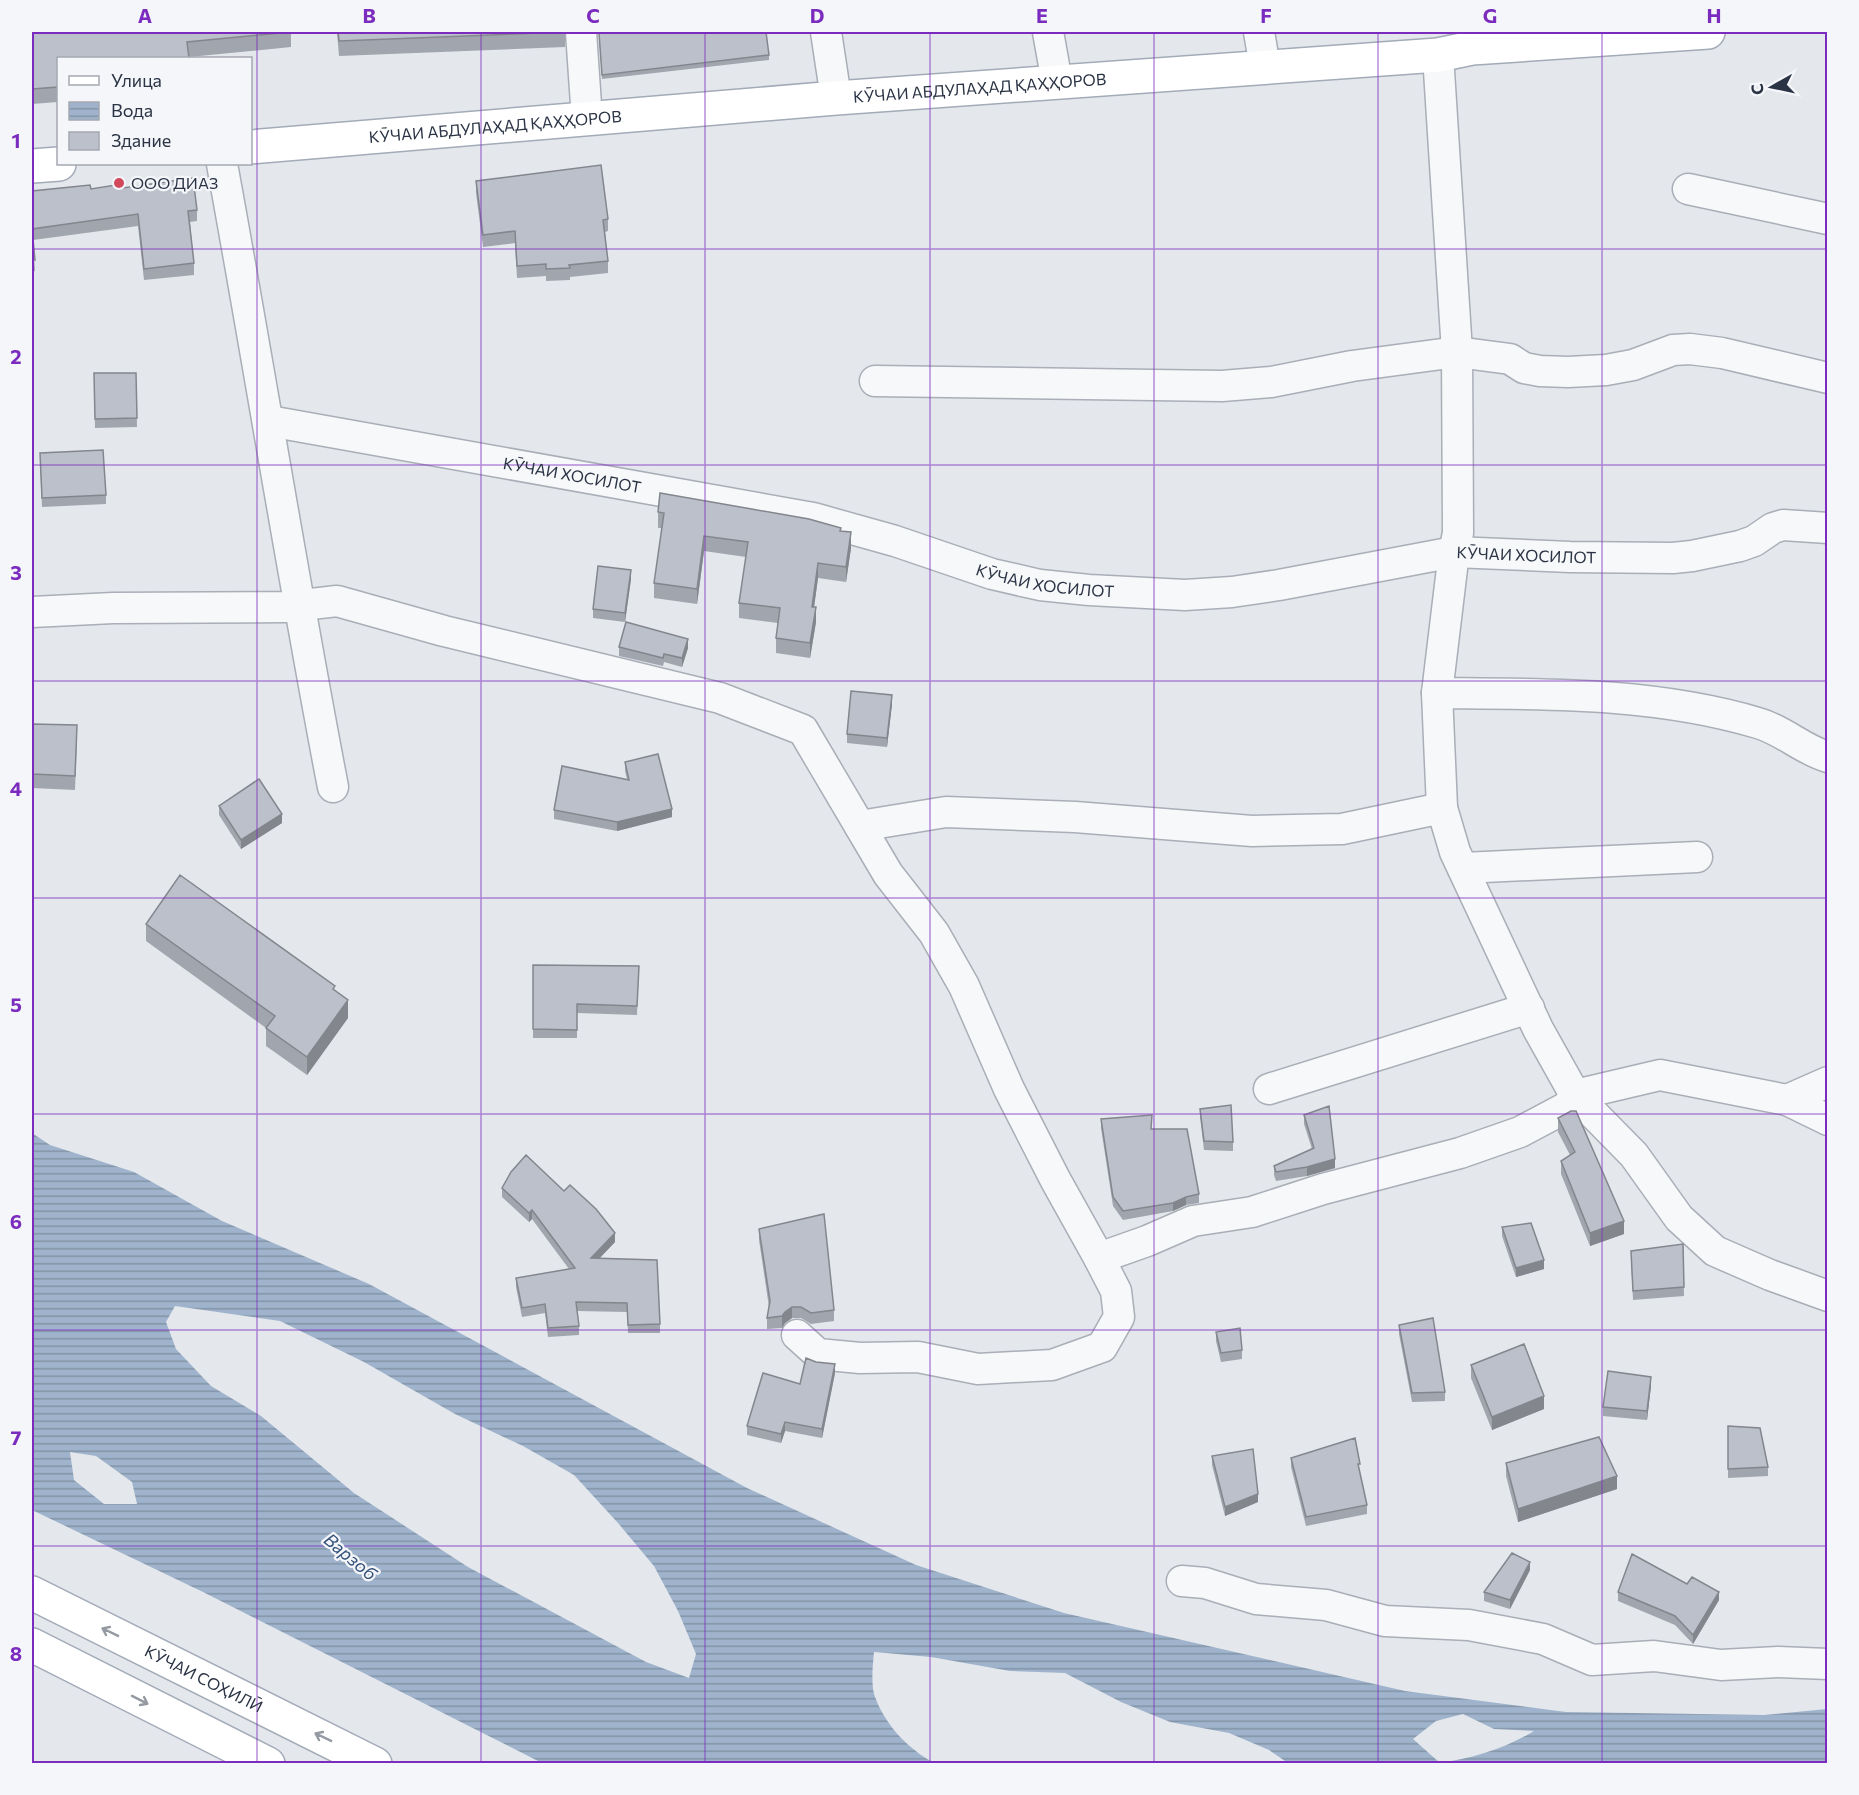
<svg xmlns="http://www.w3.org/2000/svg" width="1859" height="1795" font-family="Commissioner,sans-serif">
	<defs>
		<pattern id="water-rules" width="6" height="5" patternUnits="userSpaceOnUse" patternTransform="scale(1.5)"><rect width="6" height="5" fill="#9fb4cc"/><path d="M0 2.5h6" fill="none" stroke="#8293a7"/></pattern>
	</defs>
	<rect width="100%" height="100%" fill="#e4e7ec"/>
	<path fill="url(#water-rules)" fill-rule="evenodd" d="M32,1133l18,12 84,27 88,49 147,63 378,204 169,77 148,48 341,78 161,21 198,3 63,-6v54l-91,1 -28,-3 -15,3 -405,-1 -19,-13 -40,-17 -59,-11 -49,-20 -56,-29 -55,-2 -79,-14 -57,-5c-1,11 -3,30 0,42 10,30 33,54 60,69h-392l-339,-171 -171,-82zM175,1306l105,15 84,41 91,52 68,32 51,29 44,48 36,43 24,45 18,43 -7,24 -43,-16 -178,-95 -114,-74 -93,-77 -50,-30 -35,-37 -10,-27zM70,1452l26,4 36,26 5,22h-33l-30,-24zM1463,1714l31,15 40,2c-30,18 -60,27 -94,32l-27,-24 23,-18z"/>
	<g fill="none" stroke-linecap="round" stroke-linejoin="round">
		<g stroke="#a9aeb7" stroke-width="33">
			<g id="minor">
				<path d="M581,32l6,87"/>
				<path d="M826,32l10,66"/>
				<path d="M1048,32l9,50"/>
				<path d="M1259,32l6,35"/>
				<path d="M1438,55l19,297 1,181 -4,19 -17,141 5,115 13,44 83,177 37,66 85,-20 127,25 41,20"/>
				<path d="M222,164c38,207 71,416 111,623"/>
				<path d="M1688,189l140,30"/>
				<path d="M875,381l347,5 49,-4 81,-16 105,-14 53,7 14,9 16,3 28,1 38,-2 27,-5 40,-15 17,-1 32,4 106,25"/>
				<path id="s1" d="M269,421l544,97 82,23 97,33 48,11 49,5 96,5 47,-3 47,-7 175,-33 116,5 103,1 19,-2 48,-10 14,-5 19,-13 10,-3 45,3"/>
				<path d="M32,612l81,-4 172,-1 52,-6 107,30 276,67 83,32 85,144 46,59 30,53 45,103 46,90 44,79"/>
				<path d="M1437,693c108,1 217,-1 321,30 25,7 45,27 70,34"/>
				<path d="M860,826l86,-14 129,5 177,14 90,-2 100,-21"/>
				<path d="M1463,868l234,-11"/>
				<path d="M1269,1089l260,-81"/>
				<path d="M1787,1100l41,-18"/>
				<path d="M797,1335l21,19 42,4 58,-1 60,12 74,-4 50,-18 17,-30 -3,-26 -17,-33 48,-17 46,-20 59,-9 71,-23 137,-36 60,-21 47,-25 8,-12 59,60 45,63 36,33 55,24 58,21"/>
				<path d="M1182,1581l23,2 51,16 70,6 59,16 84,4 74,14 49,21 62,-4 67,9 57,-3 50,2"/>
			</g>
		</g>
		<g stroke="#a3abb8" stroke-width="36">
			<g id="major">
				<path id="s2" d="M250,147l586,-49 602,-43 34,-7 236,-16"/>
				<path d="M32,166l27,-2"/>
				<path id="s3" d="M32,1593l343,171"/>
				<path d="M32,1645l236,119"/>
			</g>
		</g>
		<use href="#minor" stroke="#f7f8fa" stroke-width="30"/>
		<use href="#major" stroke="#fff" stroke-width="33"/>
	</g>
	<path fill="#a1a5ae" d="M32,32h259v15l-102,10 -131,1v44l-26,2z
		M337,32h228v15l-226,9z
		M599,33l170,22v5l-167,19z
		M476,181l132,38v12l-3,1 3,29v12l-38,4v3l-24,1v-5l-29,2 -2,-35 -32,4 -7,-54z
		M91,189l106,21v11l-7,1 4,41v12l-50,5 -6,-54 -105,14 2,31 -3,1v-81z
		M94,373h42l1,54 -42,1z
		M40,462l66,33v9l-64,3z
		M658,512l183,19 10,17 -5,34 -28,-4 -4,29 2,15 -6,36 -34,-5v-15l2,-15 -39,-5v-15l7,-46 -42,-6 -7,53 -43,-6v-15l8,-55h-4z
		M631,579l-6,43 -32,-4v-9z
		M619,647l69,1 -6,19 -18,-5 -1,4 -44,-10z
		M892,704l-5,43 -40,-4v-9z
		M32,724l45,15 -2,51 -43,-2z
		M625,762l47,55 -55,14 -63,-12v-9l73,-31 -2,-8z
		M219,806l63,17 -41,26 -22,-34z
		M146,924l189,66 13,28 -41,57 -41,-29v-18l-120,-87z
		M533,965l106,1 -2,49 -60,-2v25h-44z
		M1200,1109l33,33v9l-29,-1 -4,-33z
		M1304,1115l31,53 -28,8 -31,5 -2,-6v-9l38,-17 -8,-25z
		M1558,1118l66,116 -34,12 -29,-72v-13l9,-6 -12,-23z
		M1101,1119l51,10 47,65v9l-13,2 -13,6 -50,9 -10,-14 -12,-78z
		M502,1188l113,54 -16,17 61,65v9h-32l-1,-21 -50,-1 2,15v9l-31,2 -3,-24 -23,4 -6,-30v-9l53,-9 -37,-50 -3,3 -27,-25z
		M1502,1227l42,42 -28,8 -14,-41z
		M759,1229l75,81v11l-23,3 -10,-6h-9l-7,5 -3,5 -15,1v-11l2,-11 -10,-67z
		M1683,1244l1,52 -51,4 -2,-41z
		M1399,1325l46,67v9l-33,1 -13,-68z
		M1216,1332l26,18v9l-21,3 -5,-21z
		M1471,1365l73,44 -52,21 -21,-52z
		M835,1373l-13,65 -37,-7 -4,12 -34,-8v-9l53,-42z
		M1651,1386l-4,34 -44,-4v-9z
		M1728,1426l40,41v9l-40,2z
		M1212,1456l46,46 -33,14 -13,-51z
		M1291,1458l76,47v9l-61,12 -15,-59z
		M1506,1463l111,26 -99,33 -12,-46z
		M1530,1570l-20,39 -26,-8v-9z
		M1687,1584l32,16 -26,44 -18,-19 -57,-24v-9z"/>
	<path fill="#83868d" d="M851,532v16l-5,34v-15z
		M704,536v15l-7,53v-15z
		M818,563v15l-6,44v-15z
		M631,570v9l-6,43v-9z
		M816,607v15l-6,36v-15z
		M688,639v9l-6,19v-9z
		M892,695v9l-5,43v-9z
		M672,809v8l-55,14v-9z
		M282,814v9l-41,26v-9z
		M348,1000v18l-41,57v-18z
		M1335,1159v9l-28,8v-9z
		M1186,1197v8l-13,6v-8z
		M532,1210v9l-3,3v-9z
		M1624,1221v13l-34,12v-13z
		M615,1233v9l-24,25v-9z
		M1544,1260v9l-28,8v-9z
		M792,1307v11l-7,5 -3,5v-12l3,-4z
		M835,1364v9l-13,65v-9z
		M1651,1377v9l-4,34v-9z
		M1544,1396v13l-52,21v-13z
		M785,1422v9l-4,12v-9z
		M1617,1476v13l-99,33v-13z
		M1258,1494v8l-33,14v-9z
		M1530,1562v8l-20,39v-9z
		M1719,1592v8l-26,44v-9z"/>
	<path fill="#bbc0ca" stroke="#83868d" stroke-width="1.5" d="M32,32h259l-104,10 2,16h-131v29l-26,2z
		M338,32h227l-226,9z
		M608,32h158l3,23 -167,20 -3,-42z
		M601,165l7,54 -5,1 5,41 -39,4 1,3 -24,1v-5l-29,2 -2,-35 -32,4 -7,-54z
		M193,178l4,32 -9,1 6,52 -50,6 -6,-55 -106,15 3,31h-3v-69l58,-6 1,4 31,-5 1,4z
		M94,373h42l1,45 -42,1z
		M103,450l3,45 -64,3 -2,-45z
		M660,493l149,26 32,9 -1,3 11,1 -5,35 -28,-4 -6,44h4l-6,36 -34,-5 4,-30 -41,-5 9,-61 -44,-6 -7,53 -43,-6 10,-70 -6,-1z
		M598,566l33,4 -6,43 -32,-4z
		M626,622l62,17 -6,19 -18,-4 -1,4 -44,-11z
		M851,691l41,4 -5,43 -40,-4z
		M32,724l45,1 -2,51 -43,-2z
		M658,754l14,55 -55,13 -63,-12 8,-44 67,14 -4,-18z
		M259,779l23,35 -41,26 -22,-34z
		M180,875l155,111 -2,3 15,11 -41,57 -41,-29 9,-12 -129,-92z
		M533,965l106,1 -2,40 -60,-2v26l-44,-1z
		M1231,1105l2,37 -29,-1 -4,-32z
		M1329,1106l6,53 -28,8 -31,5 -2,-6 40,-18 -10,-33z
		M1571,1111h5l48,110 -34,12 -29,-72 14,-9 -17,-34z
		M1152,1115l-1,14h36l12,65 -13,3 -13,6 -50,8 -10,-14 -12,-78z
		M526,1155l38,36 6,-6 26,24 19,24 -24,25 66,2 3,64 -32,1 -1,-22 -51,-1 3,24 -31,2 -3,-24 -23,4 -6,-30 59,-10 -43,-58 -3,3 -27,-25 9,-16z
		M824,1214l10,96 -23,3 -10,-6h-9l-7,5 -3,4 -15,2 3,-17 -11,-72z
		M1531,1223l13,37 -28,8 -14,-41z
		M1683,1244l1,43 -51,4 -2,-40z
		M1433,1318l12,74 -33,1 -13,-68z
		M1240,1328l2,22 -21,3 -5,-21z
		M1524,1344l20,52 -52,21 -21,-52z
		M806,1358l10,4 19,2 -13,65 -37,-7 -4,12 -34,-8 16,-53 37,11z
		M1608,1371l43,6 -4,34 -44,-4z
		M1728,1426l32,2 8,39 -40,2z
		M1599,1437l18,39 -99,33 -12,-46z
		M1355,1438l5,26h-2l9,41 -61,12 -15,-59z
		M1253,1449l5,45 -33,13 -13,-51z
		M1512,1553l18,9 -20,38 -26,-8z
		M1632,1554l55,30 5,-7 27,15 -26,43 -18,-19 -57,-24z"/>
	<defs><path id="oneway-shaft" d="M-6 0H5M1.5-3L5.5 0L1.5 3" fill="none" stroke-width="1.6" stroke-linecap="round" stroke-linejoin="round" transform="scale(1.5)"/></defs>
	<g stroke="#959aa2">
		<use href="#oneway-shaft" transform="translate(110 1632) rotate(-154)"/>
		<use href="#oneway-shaft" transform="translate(140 1700) rotate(27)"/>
		<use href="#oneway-shaft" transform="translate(323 1737) rotate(-154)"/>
	</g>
	<path fill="none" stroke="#7b2cbf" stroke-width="1.5" stroke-opacity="0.55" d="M257,32v1732M481,32v1732M705,32v1732M930,32v1732M1154,32v1732M1378,32v1732M1602,32v1732M32,249h1796M32,465h1796M32,681h1796M32,898h1796M32,1114h1796M32,1330h1796M32,1546h1796"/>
	<circle fill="#d1495b" stroke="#f4f6f9" stroke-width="2" cx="119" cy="183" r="6"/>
	<g text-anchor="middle" stroke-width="4.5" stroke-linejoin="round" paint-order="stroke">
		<g font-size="16" fill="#2b3445" stroke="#f4f6f9">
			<text dy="6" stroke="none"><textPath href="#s2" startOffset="732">КӮЧАИ АБДУЛАҲАД ҚАҲҲОРОВ</textPath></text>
			<text dy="6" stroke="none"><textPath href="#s2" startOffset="246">КӮЧАИ АБДУЛАҲАД ҚАҲҲОРОВ</textPath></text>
			<text dy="6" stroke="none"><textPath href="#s1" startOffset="308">КӮЧАИ ХОСИЛОТ</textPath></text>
			<text dy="6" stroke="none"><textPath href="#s1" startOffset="1280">КӮЧАИ ХОСИЛОТ</textPath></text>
			<text dy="6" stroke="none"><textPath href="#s1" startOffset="794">КӮЧАИ ХОСИЛОТ</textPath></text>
			<text dy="6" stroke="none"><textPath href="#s3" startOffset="192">КӮЧАИ СОҲИЛӢ</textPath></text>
		</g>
		<g font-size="16" fill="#2b3445" stroke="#f4f6f9" text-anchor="start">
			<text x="131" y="189">ООО ДИАЗ</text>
		</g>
		<g font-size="18" font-style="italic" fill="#34527a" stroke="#f4f6f9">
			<text transform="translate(350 1557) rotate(40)" y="6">Варзоб</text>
		</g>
	</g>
	<rect width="1859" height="1795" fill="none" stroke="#f4f6f9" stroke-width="66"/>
	<rect x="57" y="57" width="195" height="108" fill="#f4f6f9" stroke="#a4a8b1" stroke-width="1.5"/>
	<rect x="69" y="76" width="30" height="9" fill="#ffffff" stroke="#a4a8b1" stroke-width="1.5"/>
	<text x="111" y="87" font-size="18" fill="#2b3445">Улица</text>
	<rect x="69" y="102" width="30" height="18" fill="url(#water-rules)" stroke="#a4a8b1" stroke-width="1.5"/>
	<text x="111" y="117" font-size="18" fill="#2b3445">Вода</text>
	<rect x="69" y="132" width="30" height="18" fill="#bbc0ca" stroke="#a4a8b1" stroke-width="1.5"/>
	<text x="111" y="147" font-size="18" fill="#2b3445">Здание</text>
	<g transform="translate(1772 87) rotate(261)" stroke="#f4f6f9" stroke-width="4.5" paint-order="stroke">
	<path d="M0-4.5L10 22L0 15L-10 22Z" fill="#2b3445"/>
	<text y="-9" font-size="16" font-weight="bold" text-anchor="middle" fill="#2b3445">С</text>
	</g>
	<rect x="33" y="33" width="1793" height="1729" fill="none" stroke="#7b2cbf" stroke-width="2"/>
	<g font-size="20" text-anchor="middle" font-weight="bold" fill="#7b2cbf">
		<text x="145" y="23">A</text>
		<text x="369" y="23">B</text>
		<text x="593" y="23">C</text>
		<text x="817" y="23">D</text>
		<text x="1042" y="23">E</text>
		<text x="1266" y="23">F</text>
		<text x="1490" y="23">G</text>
		<text x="1714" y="23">H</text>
		<text x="16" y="148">1</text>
		<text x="16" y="364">2</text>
		<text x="16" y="580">3</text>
		<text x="16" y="796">4</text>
		<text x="16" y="1012">5</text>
		<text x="16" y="1229">6</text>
		<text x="16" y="1445">7</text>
		<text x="16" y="1661">8</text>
	</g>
</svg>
